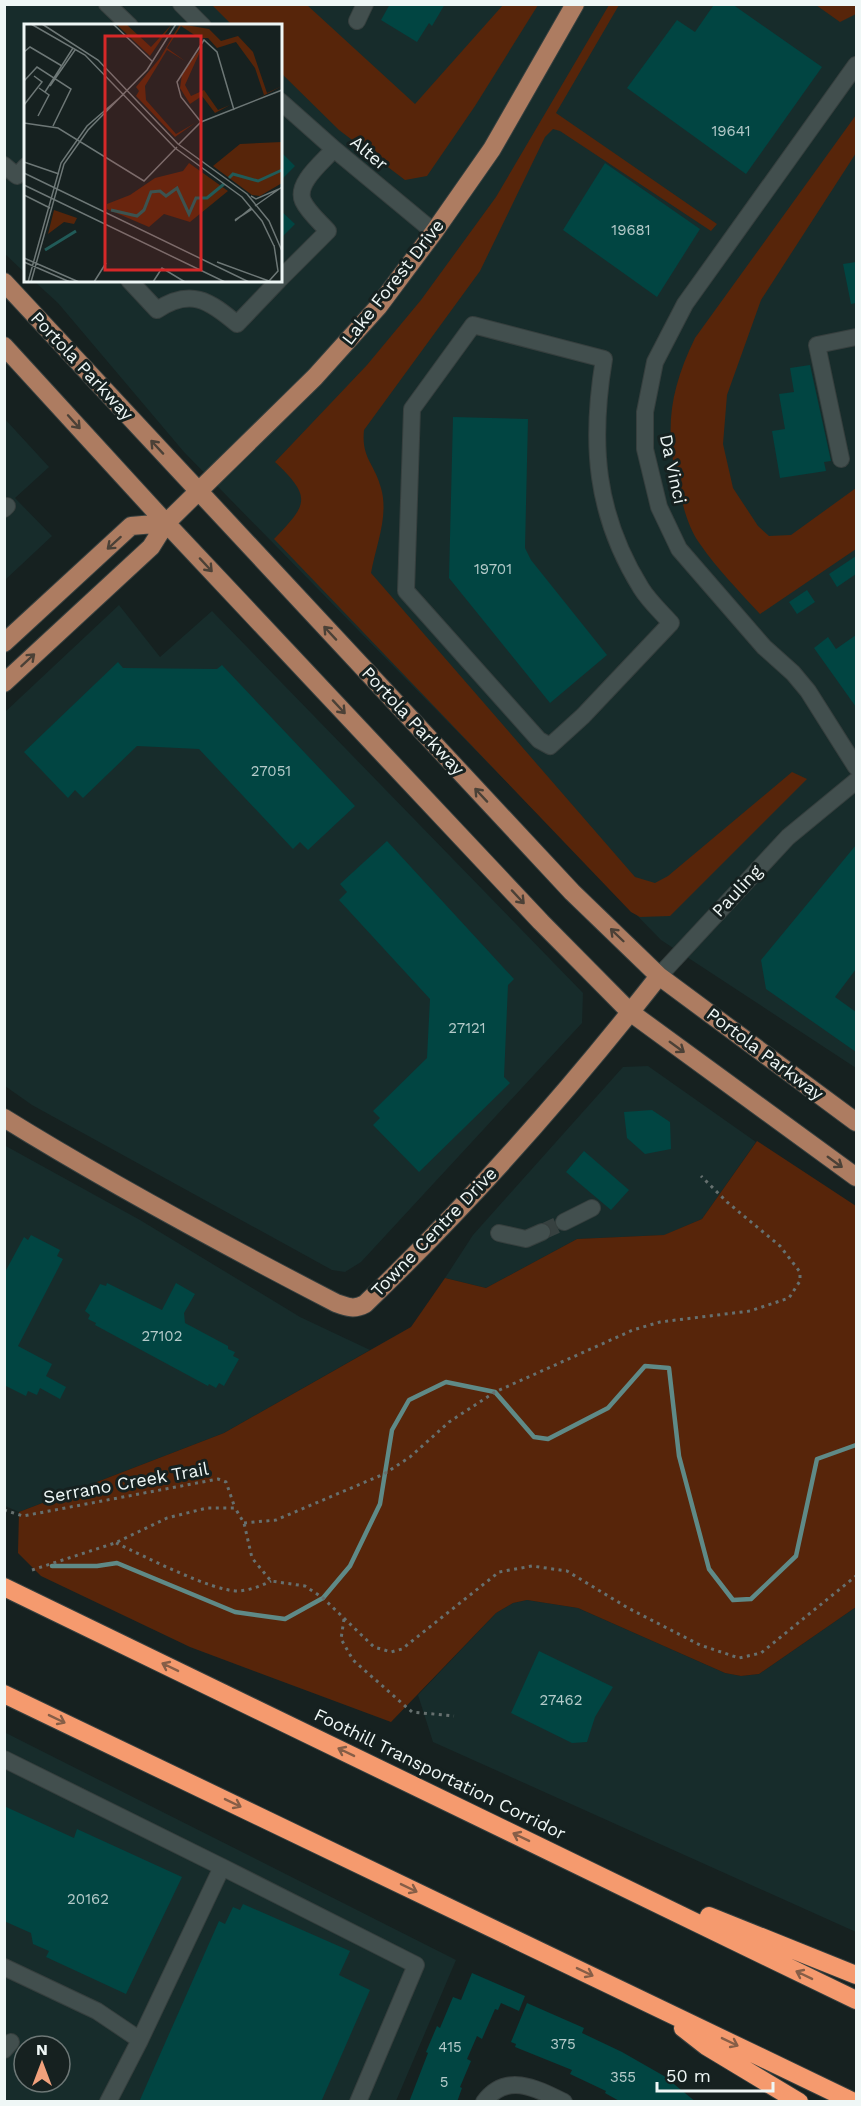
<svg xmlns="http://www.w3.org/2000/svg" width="861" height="2106" font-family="'Work Sans',sans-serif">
	<rect width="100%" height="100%" fill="#162120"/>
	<path fill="#172c2b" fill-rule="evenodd" d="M4,5h852v1063l-195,-128 -477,-488 -126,-149 -24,-22 246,-1v-254h-254l-1,247 -20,-19z
		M4,418l45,49 -34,31 37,38 -47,44z
		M119,605l41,52 52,-46 371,382 -1,30 -221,239 -16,10 -13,-2 -300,-165 -27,-19v-374z
		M648,1066l108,76 -54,77 -37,16 -88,4 -91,49 -41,-10 28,-43 150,-168z
		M4,1145l136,75 160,97 70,33 -146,83 -205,79 -14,-6z
		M527,1600l51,8 147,65 16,3 18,-2 97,-67v325l-423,-190 -15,-47 78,-82 17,-10z
		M4,1732l452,228 -60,141h-391zM24,2046h36v36h-36z"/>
	<path fill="#57250a" d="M212,5h95l108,99 88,-99h35l-63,101 -48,70 -22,4 -66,-50 -58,-57 -1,-47 -48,-1z
		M609,5h10l-63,108 161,111 -6,7 -151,-100 -7,-2 -8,8 -65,134 -116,159c-3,28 11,34 17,58 8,28 -5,57 -10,85l264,304 20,6 13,-7 124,-104 15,7 -137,137 -30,1 -9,-5 -357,-373c34,-35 38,-42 1,-77l92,-97 54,-65 75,-103z
		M816,5h40v9l-16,8z
		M856,115v38l-95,147 -34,95 -4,49 10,44 25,38 11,10 22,-1 65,-47v61l-96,65c-21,-23 -43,-45 -60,-70 -11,-15 -16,-34 -20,-51 -16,-60 -12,-99 15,-155z
		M757,1141l99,65v401l-97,67 -18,2 -16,-3 -147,-65 -51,-8 -14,3 -17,10 -105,109 -201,-75 -149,-71 -23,-23 1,-41 205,-79 187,-106 34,-49 41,10 91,-49 87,-4 38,-16z"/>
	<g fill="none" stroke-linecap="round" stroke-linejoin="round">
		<path stroke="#5f8a87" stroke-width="4.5" d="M52,1566h45l20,-3 118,49 50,7 38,-21 27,-32 30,-62 12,-74 17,-30 37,-18 49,10 39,45 14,2 60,-31 37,-42 24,2 10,88 30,113 24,31 18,-1 45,-43 21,-97 39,-14"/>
	</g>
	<path fill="#014542" d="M390,4h55l-13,22 -3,-3 -12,19 -36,-22z
		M732,4l90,63 -76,107 -119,-86 50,-68 18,12 18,-26z
		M280,151l15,15 -15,15z
		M605,163l95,66 -43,68 -94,-67z
		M280,210l15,14 -15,15z
		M856,262v41l-5,1 -8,-40z
		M810,365l21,96 -7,1 2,9 -46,7 -8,-47 13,-2 -6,-35 15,-2 -4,-24z
		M453,417l75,2 -3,129 6,12 76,95 -57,48 -101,-125z
		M856,556v18l-19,13 -8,-13z
		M807,590l8,12 -18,12 -8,-12z
		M856,635v72l-42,-59 14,-11 8,12z
		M118,662l5,6 94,1 5,-4 133,141 -47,44 -8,-8 -7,7 -94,-100 -62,-3 -54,52 -8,-8 -7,8 -44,-46z
		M387,841l127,138 -6,6 -4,92 6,6 -91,89 -46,-47 7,-7 -7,-7 54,-53 3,-59 -91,-99 8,-8 -7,-8z
		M856,845v124l-21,28 21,15v40l-90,-63 -5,-29z
		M652,1110l18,12 1,27 -26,5 -18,-16 -3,-26z
		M584,1151l45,39 -18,20 -45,-38z
		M31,1235l29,15 -3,6 6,3 -45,87 34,18 -6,12 20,11 -6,12 -20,-11 -3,7 -9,-4 -2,5 -22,-11v-111l20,-37 4,3z
		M107,1283l55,27 14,-27 19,11 -11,19 1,10 43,23v3l7,3 -2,4 6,3 -15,27 -5,-3 -3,5 -7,-4 -1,2 -113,-61 1,-2 -8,-4 2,-4 -5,-4 15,-27 6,2z
		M539,1651l74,36 -18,30 -8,25 -15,1 -61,-30z
		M4,1806l70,32 3,-9 105,48 -56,117 -80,-37 3,-6 -16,-7 -2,-11 -27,-12z
		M243,1904l107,47 -11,24 31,15 -49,112h-182l80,-181 6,3 8,-17 7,3z
		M472,1973l53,23 -6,15 -18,-8 -3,7 -3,-1 -13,30 -5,-3 -10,23 4,2 -11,26 2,1 -5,14h-48l19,-49 -2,-1 11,-26 3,2 13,-31 8,3z
		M527,2003l57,25 -2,5 40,19 42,24 32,26h-75l-16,-9 1,-2 -36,-17 2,-4 -57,-23 1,-3 -5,-2z"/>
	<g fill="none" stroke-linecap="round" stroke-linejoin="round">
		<path stroke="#374140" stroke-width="16" stroke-dasharray="16 8" stroke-linecap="butt" d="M542,1232l22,-10"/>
		<g stroke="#363f3e" stroke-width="18">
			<path id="minor" d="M107,4l23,22
				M181,4l22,22
				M357,21l8,-17
				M856,65l-171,239 -30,58 -10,50v37l14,58 20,42 85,98 29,26 15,18 48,76
				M280,101l54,48 100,83
				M4,165l13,11 9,-10
				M280,279l48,-48c-8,-9 -20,-19 -25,-30 -8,-18 21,-40 31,-52
				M129,280l28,30c33,-22 52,-10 80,14l42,-44
				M473,325l131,34c-14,84 -9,155 37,229 8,13 20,24 30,35l-88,93 -33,30 -11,-6 -133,-149 6,-182z
				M841,459l-24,-114 39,-8
				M4,509l3,-3
				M659,976l129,-139 68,-56
				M564,1222l28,-14
				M499,1233l27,6 16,-7
				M4,1759l218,108
				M4,1967l93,44 43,29 82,-173 194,98 -58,137
				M4,2050l7,-8
				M108,2102l32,-62
				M484,2102c22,-30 52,-14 80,0"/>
		</g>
		<g stroke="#363f3e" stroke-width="20">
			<path id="major" d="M4,282l568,610 87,84 197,146
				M4,346l162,177 375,399 89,90 226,165
				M4,643l127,-117 35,-3
				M4,683l147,-136 15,-24 149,-146 63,-70 56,-75 58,-83 83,-145
				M4,1118c108,67 220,127 332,185 11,4 18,7 29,1 106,-102 203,-212 294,-328"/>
		</g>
		<g stroke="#363f3e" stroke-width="20">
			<path id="highway" d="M4,1587l852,413
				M4,1694l850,408
				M709,1916l147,59
				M683,2028l23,18 93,56"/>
		</g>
		<path stroke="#66706f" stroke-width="3" stroke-dasharray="3 4.5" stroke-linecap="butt" d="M4,1510l19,6 195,-37 8,3 9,26
			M244,1523l32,-3 108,-46 26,-17 39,-35 46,-30 138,-62 27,-8 90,-11 39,-13 11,-17v-9l-20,-26 -53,-44 -26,-26
			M116,1543c28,13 97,49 123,48 11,-1 22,-5 32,-10
			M32,1570l83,-27 52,-25 40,-10h28l9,15 8,35 19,23 34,5 18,12 51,49 17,5 11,-3 97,-77 33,-6 35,5 61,37 72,37 39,13 22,-5 95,-77
			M344,1619l-3,20 12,21 59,52 42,4"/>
		<use href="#minor" stroke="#424f4e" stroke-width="16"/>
		<use href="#major" stroke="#ad7c61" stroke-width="18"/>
		<use href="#highway" stroke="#f59a6e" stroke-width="18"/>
	</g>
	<defs><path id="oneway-shaft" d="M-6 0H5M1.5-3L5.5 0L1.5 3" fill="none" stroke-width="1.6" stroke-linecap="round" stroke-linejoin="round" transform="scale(1.5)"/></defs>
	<g stroke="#4b4137">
		<use href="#oneway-shaft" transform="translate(74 422) rotate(48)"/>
		<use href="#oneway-shaft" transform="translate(157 447) rotate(-133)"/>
		<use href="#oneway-shaft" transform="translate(114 543) rotate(138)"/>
		<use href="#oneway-shaft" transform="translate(206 565) rotate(47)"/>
		<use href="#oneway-shaft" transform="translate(330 633) rotate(-133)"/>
		<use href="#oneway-shaft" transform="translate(28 660) rotate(-43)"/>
		<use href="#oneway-shaft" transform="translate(339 707) rotate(47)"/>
		<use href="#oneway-shaft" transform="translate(481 795) rotate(-133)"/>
		<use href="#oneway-shaft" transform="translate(518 897) rotate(47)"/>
		<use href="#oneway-shaft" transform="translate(617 935) rotate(-136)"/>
		<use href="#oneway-shaft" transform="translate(677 1047) rotate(36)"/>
		<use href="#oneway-shaft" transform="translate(835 1162) rotate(36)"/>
	</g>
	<g stroke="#865e47">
		<use href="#oneway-shaft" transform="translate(170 1667) rotate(-154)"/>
		<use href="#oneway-shaft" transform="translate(57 1719) rotate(26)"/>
		<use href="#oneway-shaft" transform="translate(346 1752) rotate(-154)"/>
		<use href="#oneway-shaft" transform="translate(233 1803) rotate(26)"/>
		<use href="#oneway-shaft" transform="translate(521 1837) rotate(-154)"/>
		<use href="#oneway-shaft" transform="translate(409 1888) rotate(26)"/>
		<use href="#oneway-shaft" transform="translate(585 1972) rotate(26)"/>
		<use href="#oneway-shaft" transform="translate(804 1975) rotate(-154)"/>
		<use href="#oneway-shaft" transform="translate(730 2042) rotate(26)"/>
	</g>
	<g text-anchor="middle" stroke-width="6" stroke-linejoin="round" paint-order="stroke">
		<g font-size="15" fill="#b4cac9">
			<text x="731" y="136">19641</text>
			<text x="631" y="235">19681</text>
			<text x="493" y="574">19701</text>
			<text x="271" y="776">27051</text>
			<text x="467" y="1033">27121</text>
			<text x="162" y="1341">27102</text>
			<text x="561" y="1705">27462</text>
			<text x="88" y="1904">20162</text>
			<text x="563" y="2049">375</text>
			<text x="450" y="2052">415</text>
			<text x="623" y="2082">355</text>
			<text x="444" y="2087">5</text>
		</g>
		<g font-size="18" fill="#eff7f6" stroke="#162120">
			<text transform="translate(369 153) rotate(40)" y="6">Alter</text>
			<text transform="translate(393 282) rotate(-52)" y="6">Lake Forest Drive</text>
			<text transform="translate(82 366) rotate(47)" y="6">Portola Parkway</text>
			<text transform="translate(673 469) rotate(78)" y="6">Da Vinci</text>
			<text transform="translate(413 721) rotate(47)" y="6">Portola Parkway</text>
			<text transform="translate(737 891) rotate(-47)" y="6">Pauling</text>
			<text transform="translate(765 1054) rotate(37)" y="6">Portola Parkway</text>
			<text transform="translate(434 1232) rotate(-46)" y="6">Towne Centre Drive</text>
			<text transform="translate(126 1483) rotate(-10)" y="6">Serrano Creek Trail</text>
			<text transform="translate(440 1774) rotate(26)" y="6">Foothill Transportation Corridor</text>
		</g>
	</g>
	<g transform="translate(24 24)">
		<rect width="258" height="258" fill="#162120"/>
		<path d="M92,0h10l25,23 21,-23 -22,32zM156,0l29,5 12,12 17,-5 15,16 14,41 15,-7 -27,14 9,-5 -9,-27 -19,-26 -19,6 -9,-10h-9l-18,-12 -14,22 18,13 -18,-11 -22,36 1,14 30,34 19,-11 -20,14 -39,-41 3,-5 -3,-4 24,-29zM179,21l-18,40 6,11 13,-6 14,20 12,-5 -15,8 -13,-17 -12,8 -10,-16 2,-14zM258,118v41l-22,13 -8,-1 -39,-29 27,-22zM165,139l39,28 -38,31 -26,-8 -15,13 -42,-18v-5l23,-9 25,-17 28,-7zM30,186l23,8 -3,6 -10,-2 -16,12z" fill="#57250a"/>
		<path fill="none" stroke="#215b58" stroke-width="3" d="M205,154l4,-4 25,7 24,-11M87,186l26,6 7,-6 7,-18 9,-1 6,5 11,-8 12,26 7,-16h11l17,-14M21,226l31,-19"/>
		<path fill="none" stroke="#6d7776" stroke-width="1.5" d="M7,0l54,31 90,93 67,49 20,24 12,25M18,0l56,36 80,84 69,50 22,27 13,30M89,0l40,38M0,28l6,-5 32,19M0,57l13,-14 34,22 -18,37M26,62l25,-36M21,68l28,-44M0,81l18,-23 -8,-6M14,92l11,-21 -10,-7M177,98l-20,-25 -4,-15 27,-42 13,12 17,58M0,99l34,5 86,53 33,-34M155,120l22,-22 81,-32M0,138l35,12M0,149l225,109M0,161l201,97M0,171l26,13M227,172l5,3 23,-10M231,182l27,-19M211,196l17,-11M211,197l16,-13M0,234l55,24M0,238l46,20M193,238l52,19 9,-10 -4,-26M4,258l33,-119 26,-37 37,-32M7,258l33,-118 24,-34 59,-60 29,-46M70,258l12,-19M129,258l9,-14 23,14"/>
		<path fill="#d62828" fill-opacity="0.15" stroke="#d62828" stroke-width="3" d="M81,12h96v234h-96z"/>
		<rect width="258" height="258" fill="none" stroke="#eff7f6" stroke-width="3"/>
	</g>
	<rect width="861" height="2106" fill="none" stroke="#eff7f6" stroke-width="12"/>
	<g transform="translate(42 2064)"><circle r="28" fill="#162120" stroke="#6d7776" stroke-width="1.5"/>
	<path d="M0-4.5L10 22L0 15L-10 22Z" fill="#f1a17c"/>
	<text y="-9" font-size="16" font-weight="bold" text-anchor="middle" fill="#eff7f6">N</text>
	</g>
	<path d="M657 2082v9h116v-9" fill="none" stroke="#eff7f6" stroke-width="3"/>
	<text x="666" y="2082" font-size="18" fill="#eff7f6" stroke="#162120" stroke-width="4.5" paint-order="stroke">50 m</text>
</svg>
